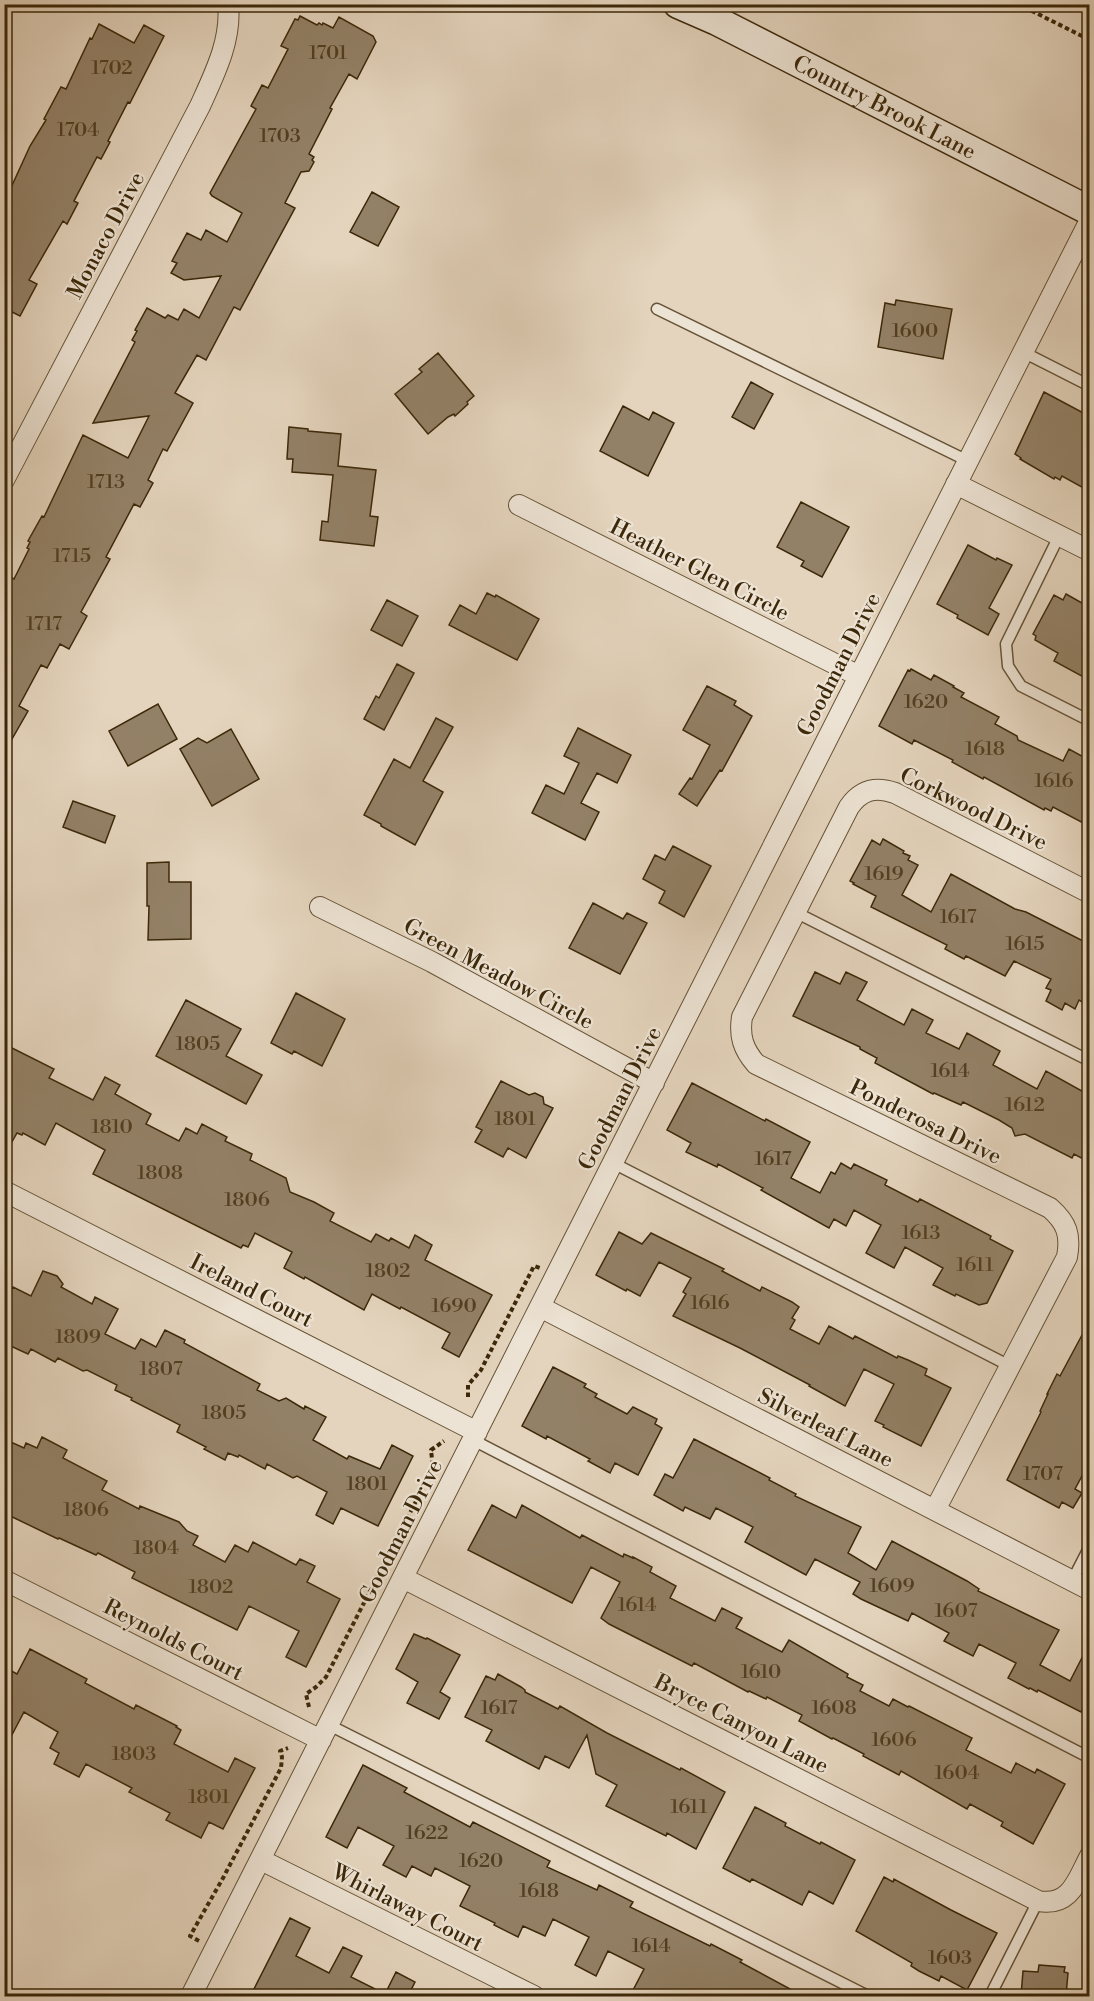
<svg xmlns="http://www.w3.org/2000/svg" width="1094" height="2001" font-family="'Libre Bodoni',serif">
	<rect width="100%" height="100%" fill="#e4d4bd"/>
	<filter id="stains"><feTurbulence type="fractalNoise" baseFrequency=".00333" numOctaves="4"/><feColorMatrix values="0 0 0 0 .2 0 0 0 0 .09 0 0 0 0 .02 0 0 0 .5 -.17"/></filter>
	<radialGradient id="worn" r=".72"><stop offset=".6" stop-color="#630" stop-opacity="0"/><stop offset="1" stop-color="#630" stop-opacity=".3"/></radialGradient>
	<path fill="#938167" stroke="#3c2809" stroke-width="1.5" d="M300,16l17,9 2,-2 3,2 1,-2 10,5 6,-11 34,19 3,6 -19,37 -8,-5 -19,34 2,1 -23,45 5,3 -2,3 2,2 -5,9 -8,1 -16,31 10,5 -55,102 -6,-3 -28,53 -9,-5 -22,38 18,10 -26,48 -4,-2 -15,31 5,3 -13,24 -6,-3 -28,53 4,2 -29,53 6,4 -18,33 -9,-5 -13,24 -6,-3 -22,41 9,5 -24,42v-179l10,5 15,-30 -2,-1 3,-6 -2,-1 14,-25 2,1 39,-82 45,23 21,-42 -56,7 42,-81 -3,-2 5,-9 -2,-1 12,-22 18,10 3,-3 10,5 6,-11 15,9 22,-42 -37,4 -13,-7 6,-10 -5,-2 15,-28 14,7 5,-10 21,12 15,-29 -30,-17 -2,-3 46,-84 -5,-3 11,-21 6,3 20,-39 -7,-3 14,-27 3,1z
		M99,24l35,19 10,-18 20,11 -34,67 -2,-1 -20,39 2,1 -9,17 -4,-2 -23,44 4,2 -11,21 -4,-3 -34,59 8,4 -17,32 -16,-8v-105l26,-57 16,-26 -2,-1 17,-32 5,2 24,-51 2,1z
		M372,192l27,15 -21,39 -28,-14z
		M896,300l56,9 -9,50 -65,-12 7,-44 10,2z
		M438,353l36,43 -7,6 1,2 -13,12 -1,-2 -6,3 -20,17 -33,-40 27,-22 -3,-3z
		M751,382l22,12 -19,35 -22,-12z
		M1044,392l45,24v75l-27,-15 -2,4 -5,-3 -1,2 -34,-20 1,-1 -6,-4z
		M623,406l26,14 4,-8 21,11 -26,53 -48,-25z
		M289,427l19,2v2l33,3 -3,32 38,4 -6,46 8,1 -4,29 -54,-6 2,-19 6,1 5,-47 -41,-3 1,-13h-6z
		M801,502l48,25 -27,50 -21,-11 3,-5 -27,-14z
		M968,545l28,15 1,-2 15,7 -23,43 10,6 -11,21 -31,-17 1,-3 -21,-11z
		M487,593l8,4 1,-2 43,24 -22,41 -68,-35 11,-20 16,9z
		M1066,594l23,13v73l-35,-19 4,-8 -23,-13 1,-4 -3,-2 21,-39 9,5z
		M387,600l31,16 -16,30 -31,-16z
		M397,664l17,9 -30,57 -20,-11 12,-23 3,2z
		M911,669l20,11 3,-5 20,11 -1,1 11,6 -3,4 38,20 -4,7 22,12 1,4 45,21 6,-12 20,11v66l-36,-19 -2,4 -6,-3 -1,2 -60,-33 -1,2 -31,-17 1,-2 -39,-20 -2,4 -33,-18 29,-56 2,1z
		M707,686l29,15 -2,4 18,11 -30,55 -2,-1 -23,36 -18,-12 11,-16 2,1 18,-34 -27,-15z
		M158,704l19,35 -49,27 -19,-35z
		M436,718l17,9 -30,54 20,11 -28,53 -34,-19v-2l-17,-9 30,-56 16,9z
		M578,728l53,27 -14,28 -20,-10 -16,30 18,9 -14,28 -53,-27 14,-28 18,9 15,-31 -15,-7z
		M231,729l28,50 -47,27 -32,-57 18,-11 9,5z
		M73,801l42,15 -10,27 -42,-16z
		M883,839l21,12 -1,2 7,3 -2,4 10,5 -16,30 29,17 20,-38 64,35 11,3 63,32v62l-10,-6 -4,9 -10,-6 -3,7 -16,-9 5,-11 -5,-2 5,-9 -37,-18 -9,15 -39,-20 -2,3 -19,-10 2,-4 -76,-38 5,-11 -23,-12 1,-1 -4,-2 22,-41 8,5z
		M673,846l38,20 -27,51 -25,-14 6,-12 -22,-12 12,-24 10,5z
		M169,862v20h22v57l-43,1 1,-34h-2v-43z
		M593,903l30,16 4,-6 20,10 -27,51 -51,-26z
		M815,972l25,12 6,-12 21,10 -10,18 47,25 8,-16 21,11 -7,13 33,16 8,-16 33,18 -7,14 44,24 9,-18 43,24v67l-15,-8 -2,4 -47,-24 -10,2 -3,-8 -13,-8 -36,-18 -2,3 -27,-12 -1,1 -58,-31 2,-5 -17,-9v-2l-67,-31z
		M296,993l49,26 -23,47 -28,-15 -2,3 -21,-11z
		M186,1000l55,29 -15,27 36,19 -16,29 -90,-48z
		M4,1044l50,25 -5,9 44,22 12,-23 15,8 -5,9 36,20 -5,10 33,17 7,-13 11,6 5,-10 25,13 -2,4 27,13 -2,6 36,18 4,14 24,10 20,11 -4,8 41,21 5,-8 13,7 2,-3 18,10 6,-13 17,10 -7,15 67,35 -33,62 -17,-9 8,-15 -49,-26 -1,2 -28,-15 -8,16 -59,-33 -1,2 -20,-11 8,-16 -37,-19 -7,14 -5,-2 -2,3 -148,-74 12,-24 -49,-27 -11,22 -22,-12 -1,2 -5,-2 -13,23z
		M501,1081l28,14 6,-2 8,4 1,7 9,4 -27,50 -18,-10 -5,9 -28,-15 7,-12 -6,-3z
		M692,1083l73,38 1,-2 44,23 -19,36 29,15 11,-21 4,2 6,-11 10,6 3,-5 33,16 -2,5 33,17 2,-3 71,37 -1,3 23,12 -26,52 -8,2 -23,-11 -1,2 -22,-11 10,-17 -38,-21 -11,21 -28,-15 15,-28 -27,-15 -8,16 -12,-7 -5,9 -68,-38 2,-2 -45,-24 -1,3 -31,-15 5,-9 -24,-13z
		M619,1232l23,12 9,-11 73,36 -2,2 38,20 2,-4 30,15 7,5 -7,11 3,2 -5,9 29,15 10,-18 24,13 2,-3 42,22 1,-2 10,4 19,9 -2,6 26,13 -30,58 -38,-19 1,-2 -9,-4 19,-37 -30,-15 -19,37 -36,-20 1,-1 -70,-37 -67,-32 13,-22 -3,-2 8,-14 -32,-16 -19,34 -13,-7 -1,2 -30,-16z
		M43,1271l14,5 6,8 -2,3 31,17 3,-7 23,12 -13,25 30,15 6,-10 15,8 9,-17 20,10 -1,3 76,41 -3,6 22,11 7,-3 18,11 1,-3 21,11 -13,23 34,19 2,-3 31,13 12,-24 21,11 -35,70 -37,-18 -8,16 -17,-9 11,-23 -30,-16 -4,2 -26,-14 -2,5 -26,-14 -1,2 -10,-4 -3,7 -21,-11 2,-2 -29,-15 3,-7 -49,-25 1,-2 -17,-8 2,-5 -30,-15 -4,1 -25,-13 -3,4 -24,-13 -3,5 -24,-11v-56l7,3 2,-3 18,9z
		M1089,1322v141l-14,26 7,4 -9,15 -11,-6 -3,6 -52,-28 34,-68 -1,-1 8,-17h-1l10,-20 3,2z
		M553,1367l33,17 -2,3 13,7 -2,3 32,17 6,-7 24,12 -2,5 7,4 -24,47 -23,-12 -5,10 -22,-12 2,-2 -43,-23 -1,3 -24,-13z
		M42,1437l25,13 -4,8 44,23 -5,9 37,19 1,-3 39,16 8,9 11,5 -5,9 32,17 10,-17 13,7 5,-10 43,23 4,-6 15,7 -8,16 33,17 -34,68 -20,-10 13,-26 -50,-25 -12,24 -105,-52 3,-6 -37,-19 -2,2 -37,-17 -1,1 -54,-26v-74l20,9 2,-5 11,5z
		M694,1439l76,39 -1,2 27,14 -1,2 66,31 -13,26 28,17 16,-29 75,40 12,8 -1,2 81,39 -19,35 30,16 19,-37v52l-8,16 -43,-22 -1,2 -7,-4 -1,1 -21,-11 8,-15 -37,-19 -6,12 -29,-15 5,-8 -37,-20 -4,8 -47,-22 -8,-5 7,-12 -45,-23 -9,16 -61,-33 8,-15 -37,-19 -6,11 -25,-12 -2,4 -29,-16 11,-21 8,4z
		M492,1505l24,13 6,-13 58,33 2,-3 41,22 1,-3 9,4v-1l19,10 -2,5 26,14 -6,12 45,23 7,-13 20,10 -6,10 46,24 7,-12 59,34 -1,3 16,8 -3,6 29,15 4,-7 15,8 1,-1 63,32 -6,12 45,23 5,-10 19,10 2,-4 28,15 -32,60 -32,-18 2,-4 -33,-18 -3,5 -66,-38 -2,4 -36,-19 1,-2 -31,-16 -1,1 -33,-18 3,-6 -35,-18 -1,2 -17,-8 -1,1 -54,-29 -2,3 -83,-42 -8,-6 19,-36 -29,-15 -19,36 -104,-53z
		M414,1634l12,5 1,-1 33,17 -20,37 10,6 -11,21 -32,-16 11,-21 -22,-13z
		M30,1649l57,30 -2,4 49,26 2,-4 41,21 -1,1 5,3 -7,14 54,28 7,-14 20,10 -32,61 -14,-7 -8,16 -35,-18 4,-7 -41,-21 3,-4 -46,-24 -7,13 -25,-13 5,-11 -9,-5 8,-16 -34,-20 -20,38v-83l13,7z
		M498,1674l23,13 4,3v2l33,17 2,-3 47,27 73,37 1,-2 44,24 -29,57 -29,-16 -1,3 -60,-30 11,-21 -21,-11 -9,-39 -18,33 -24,-12 -6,13 -53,-28 6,-11 -27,-13 21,-41 9,4z
		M363,1765l44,23 -3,4 66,35 3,-5 77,39 -3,6 50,23 2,-5 34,17 -3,5 80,39 1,-2 31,16 -2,2 63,34h-173l14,-27 -36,-18 -12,25 -21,-11 14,-28 -36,-18 -8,17 -22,-10 -5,11 -24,-12 1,-2 -35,-17 10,-20 -35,-18 -4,8 -19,-10 -6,11 -23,-12 11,-19 -36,-19 -11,21 -21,-11z
		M755,1807l31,16 -1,3 35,18 1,-2 34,18 -22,44 -24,-13 -7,14 -50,-26 -2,3 -27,-14z
		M884,1877l9,5 1,-3 57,31 46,23 -30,57 -26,-14 -2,5 -20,-10 -8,-5 1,-3 -56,-32z
		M290,1918l20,10 -14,28 33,17 14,-26 19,9 -11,21 34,17 11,-22 19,10 -7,14h-139l-15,-7z
		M1039,1965l26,2 -1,5 4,1 -2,23h-45l2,-25 15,1z"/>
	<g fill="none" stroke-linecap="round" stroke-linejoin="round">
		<g stroke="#665336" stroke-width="13">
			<path id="lane" d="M657,309l311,152
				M1023,352l67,34
				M1059,536l-53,108 2,22 13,20 69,35
				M795,912l295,149
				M613,1163l397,203
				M473,1440l617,318
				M1072,1581l18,-35
				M329,1725l539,271
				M990,1996l48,-95"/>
		</g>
		<g stroke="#665336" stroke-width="22">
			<path id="street" d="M4,480l196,-374c14,-31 32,-66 28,-102
				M956,484l134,67
				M519,505l340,171
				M320,907l112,55 222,121
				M4,1191l473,241
				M540,1307l550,283
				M935,1510l132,-253c4,-22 0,-34 -17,-49l-294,-144c-13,-15 -17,-28 -14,-47l107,-210c12,-17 26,-21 46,-14l195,100
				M403,1578l635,323c33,6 39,-21 52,-45
				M4,1580l317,160
				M261,1860l273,136
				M191,1996l899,-1776"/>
		</g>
		<g stroke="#3c2809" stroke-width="31">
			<g id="secondary">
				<path id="s1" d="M678,4l39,17 373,190"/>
			</g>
		</g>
		<path stroke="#3c2809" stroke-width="4" stroke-dasharray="4.5 3" stroke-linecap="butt" d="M1018,4l72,36
			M1084,182l6,-14
			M468,1397v-12l13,-15 53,-104 6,2
			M309,1707l-3,-13 10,-7 10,-10 107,-209 -2,-18 13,-9
			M199,1941l-9,-5 33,-58 58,-110 1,-11 -2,-6 8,-3"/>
		<use href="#lane" stroke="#ede3d4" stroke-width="10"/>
		<use href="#street" stroke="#ede3d4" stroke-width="20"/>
		<use href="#secondary" stroke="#ede3d4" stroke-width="28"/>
	</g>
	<g text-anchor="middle" stroke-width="4.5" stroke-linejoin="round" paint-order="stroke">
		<g font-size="20" fill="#523e20">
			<text x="328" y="59">1701</text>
			<text x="112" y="74">1702</text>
			<text x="78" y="136">1704</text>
			<text x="280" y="142">1703</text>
			<text x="915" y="337">1600</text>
			<text x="106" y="488">1713</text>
			<text x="72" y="562">1715</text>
			<text x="44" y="630">1717</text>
			<text x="926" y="708">1620</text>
			<text x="985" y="755">1618</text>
			<text x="1054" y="787">1616</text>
			<text x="884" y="880">1619</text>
			<text x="958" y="923">1617</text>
			<text x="1025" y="950">1615</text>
			<text x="198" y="1050">1805</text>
			<text x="950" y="1077">1614</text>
			<text x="1025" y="1111">1612</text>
			<text x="515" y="1125">1801</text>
			<text x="112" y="1133">1810</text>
			<text x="773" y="1165">1617</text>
			<text x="160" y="1179">1808</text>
			<text x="247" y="1206">1806</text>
			<text x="921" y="1239">1613</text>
			<text x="975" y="1271">1611</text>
			<text x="388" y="1277">1802</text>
			<text x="710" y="1309">1616</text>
			<text x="454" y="1312">1690</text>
			<text x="78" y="1343">1809</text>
			<text x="161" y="1375">1807</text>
			<text x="224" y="1419">1805</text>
			<text x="1043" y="1480">1707</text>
			<text x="367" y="1490">1801</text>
			<text x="86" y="1516">1806</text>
			<text x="156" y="1554">1804</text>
			<text x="892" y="1592">1609</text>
			<text x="211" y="1593">1802</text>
			<text x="637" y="1611">1614</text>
			<text x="956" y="1617">1607</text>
			<text x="761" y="1678">1610</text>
			<text x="499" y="1714">1617</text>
			<text x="834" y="1714">1608</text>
			<text x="894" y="1746">1606</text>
			<text x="134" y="1760">1803</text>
			<text x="957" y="1779">1604</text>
			<text x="209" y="1803">1801</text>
			<text x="689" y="1813">1611</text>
			<text x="427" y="1839">1622</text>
			<text x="481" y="1867">1620</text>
			<text x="539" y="1897">1618</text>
			<text x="651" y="1952">1614</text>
			<text x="950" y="1964">1603</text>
		</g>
		<g font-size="22" fill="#3c2809" stroke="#ede3d4">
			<text dy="8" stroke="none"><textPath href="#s1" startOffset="231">Country Brook Lane</textPath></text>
			<text transform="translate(105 235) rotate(-62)" y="8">Monaco Drive</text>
			<text transform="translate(700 569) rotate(27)" y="8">Heather Glen Circle</text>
			<text transform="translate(838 664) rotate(-63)" y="8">Goodman Drive</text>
			<text transform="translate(974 808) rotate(26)" y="8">Corkwood Drive</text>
			<text transform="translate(499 973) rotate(28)" y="8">Green Meadow Circle</text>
			<text transform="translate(619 1098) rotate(-63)" y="8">Goodman Drive</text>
			<text transform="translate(926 1121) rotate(26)" y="8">Ponderosa Drive</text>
			<text transform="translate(252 1290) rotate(27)" y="8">Ireland Court</text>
			<text transform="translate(826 1427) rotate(27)" y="8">Silverleaf Lane</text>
			<text transform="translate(400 1531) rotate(-63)" y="8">Goodman Drive</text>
			<text transform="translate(174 1639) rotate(27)" y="8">Reynolds Court</text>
			<text transform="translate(742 1723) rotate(27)" y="8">Bryce Canyon Lane</text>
			<text transform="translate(408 1907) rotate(27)" y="8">Whirlaway Court</text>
		</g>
	</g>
	<rect width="1094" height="2001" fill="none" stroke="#e4d4bd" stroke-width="24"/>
	<rect x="6" y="6" width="1082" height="1989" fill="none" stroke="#3c2809" stroke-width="3"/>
	<rect x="12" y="12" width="1070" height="1977" fill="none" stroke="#3c2809" stroke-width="1.5"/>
	<rect width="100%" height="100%" filter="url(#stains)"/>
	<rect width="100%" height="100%" fill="url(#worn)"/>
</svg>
